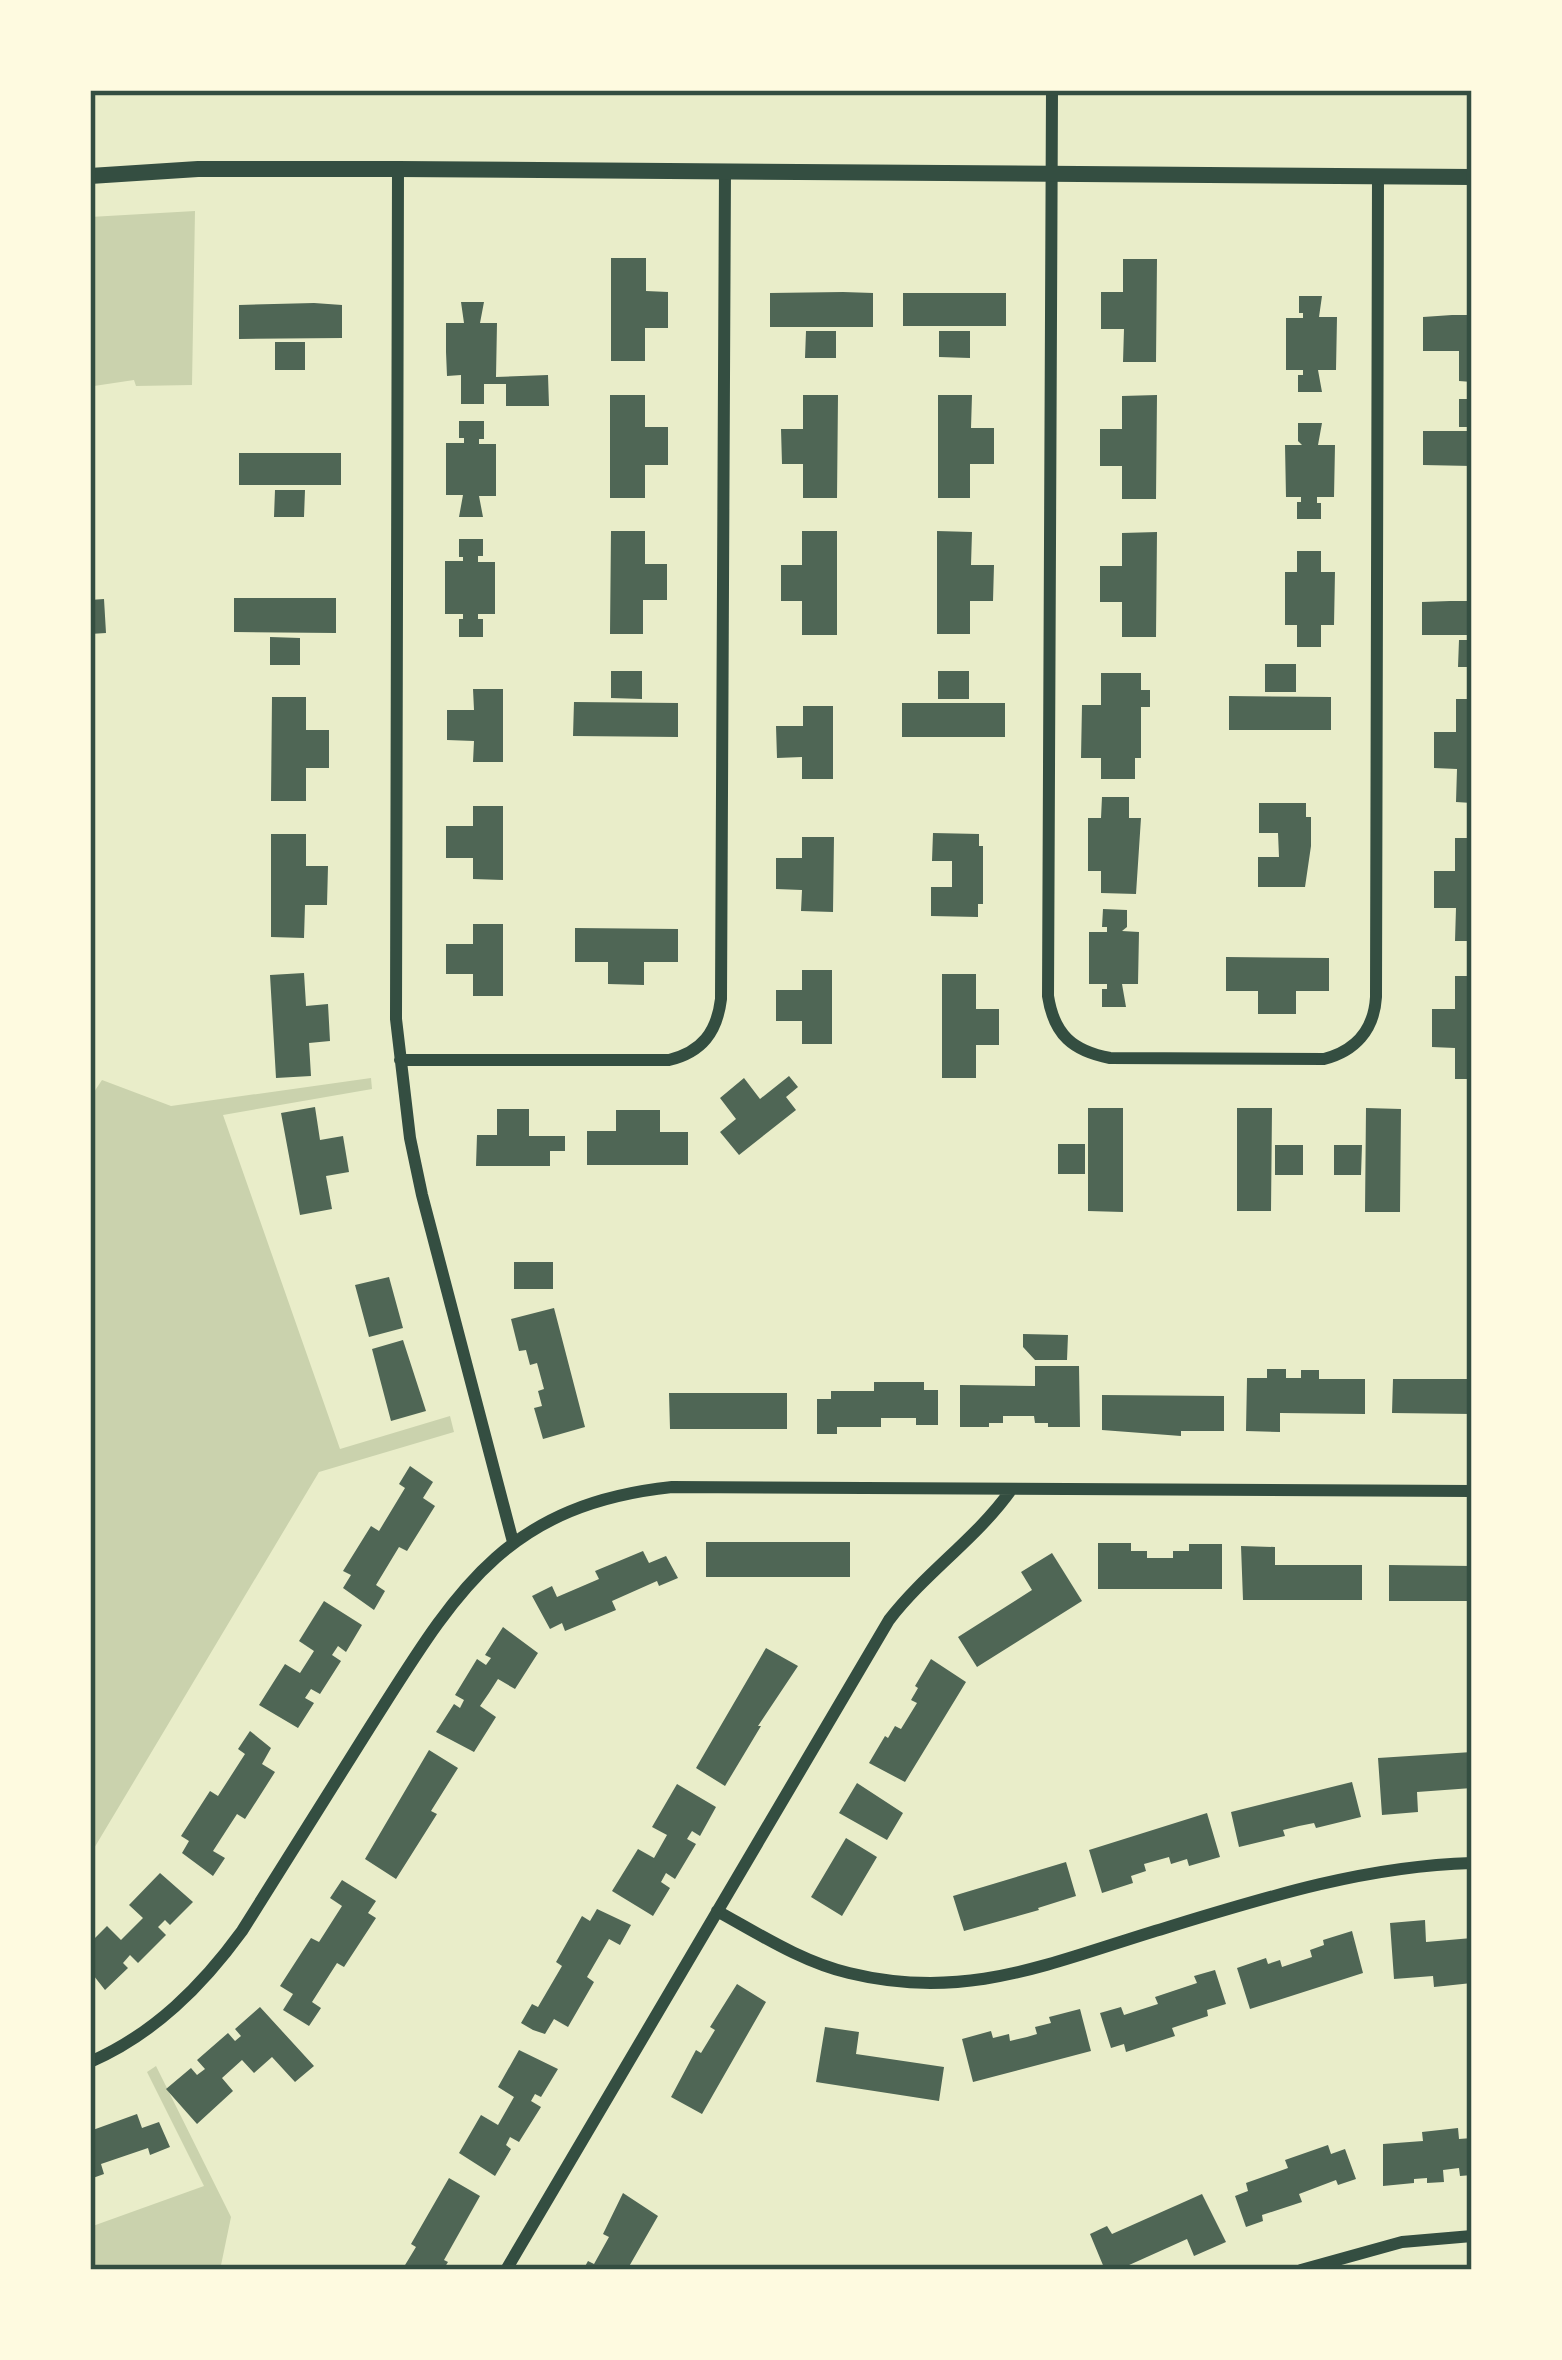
<svg xmlns="http://www.w3.org/2000/svg" width="1562" height="2360" font-family="'Archivo Narrow',sans-serif">
	<rect width="100%" height="100%" fill="#e9edc9"/>
	<path fill="#cad2ad" d="M195,211l-3,174 -56,1 -2,-6 -40,6 -4,-19v-150z
		M371,1078l1,11 -149,26 117,334 110,-33 4,16 -135,40 -229,383v-757l12,-18 69,26z
		M156,2066l75,151 -11,53h-130v-43l114,-41 -57,-114z"/>
	<path fill="#4f6655" d="M611,258h35v33l22,1v36h-23v33h-34z
		M1123,259h34l-1,103h-33l1,-33h-23v-37h22z
		M843,292l30,1v34h-103v-34z
		M903,293h103v33h-103z
		M1299,296h23l-3,21h18l-1,53h-18l4,22h-24v-17h5v-5h-17v-52h17v-5h-4z
		M461,302h23l-4,21h17l-1,54 52,-2 1,31h-43v-22h-22v20h-23v-29l-14,1 -1,-24v-29h18z
		M314,303l28,2v33l-103,1v-34z
		M1452,315h20v67l-13,-1v-30h-36v-34z
		M806,331h30v27h-31z
		M939,331h31v27l-31,-1z
		M275,342h30v28h-30z
		M610,395h35v32h23v38h-23v33h-35z
		M803,395h35l-1,103h-34v-34h-21l-1,-35h22z
		M938,395h34l-1,33h23v36h-24v34h-32z
		M1157,395l-1,104h-34v-33h-22v-37h22v-33z
		M1459,399h13v28h-13z
		M459,421h25v18h-5v5h17v52h-17l4,21h-24l4,-22h-17v-52h18v-5h-5z
		M1298,423h24l-4,22h17l-1,52h-17v6h4v16h-24v-17h4v-5h-15l-1,-52h17l-4,-4z
		M1423,431h49v35l-49,-1z
		M239,453h102v32h-102z
		M275,490h30l-1,27h-30z
		M611,531h34v33h22v36h-24v34h-33z
		M802,531h35v104h-35v-34h-21v-36h21z
		M937,531l35,1 -1,33h23l-1,36h-23v33h-33z
		M1157,532l-1,105h-34v-35h-22v-36h22v-33z
		M459,539h24v17h-5v6h17v52h-17v5h5v18h-24v-18h4v-5h-18v-53h18v-4h-4z
		M1297,551h24v21h14l-1,53h-13v22h-24v-22h-12v-53h12z
		M234,598h102v35l-102,-1z
		M104,599l2,34 -16,1v-34z
		M1450,601h22v34h-50v-33z
		M270,637l30,1v27h-30z
		M1459,640h13v27h-14z
		M1265,664h31v28h-31z
		M611,671h31v28l-31,-1z
		M938,671h31v28h-31z
		M1101,673h40v17h9v17h-9v51h-6v21h-34v-21h-20l1,-53h19z
		M473,689h30v73h-30l1,-21 -27,-1v-30h27z
		M1229,696l102,1v33h-102z
		M272,697h34v33h23v38h-23v33h-35z
		M1456,699h16v104l-16,-1 1,-33 -23,-1v-36h22z
		M574,702l104,1v34l-105,-1z
		M902,703h103v34h-103z
		M803,706h30v73h-31v-22l-25,1 -1,-32h27z
		M1102,797h27v21h12l-5,76 -35,-1v-22h-13v-53h13z
		M1259,803h47v14h5v29l-6,41h-47v-30h21l-1,-24h-19z
		M473,806h30v74l-30,-1v-21h-27v-32h27z
		M933,833l46,1v12h4v58h-5v13l-47,-1v-29h21v-26h-20z
		M271,834h35v32h22l-1,39h-22l-1,33 -33,-1z
		M802,837h32l-1,75 -32,-1 1,-21 -26,-1v-31h26z
		M1455,838h17v103h-17l1,-33h-22v-37h21z
		M1103,909l24,1v17l-5,4 17,1 -1,52h-16l4,23h-24v-18h5v-5h-18v-52h18v-5h-5z
		M473,924h30v72h-30v-22h-27v-30h27z
		M575,928l103,1v33h-34v23l-36,-1v-22h-33z
		M1226,957l103,1v33h-33v23h-38v-23h-32z
		M802,970h30v74h-30v-23h-26v-31h26z
		M304,973l2,33 22,-2 2,37 -21,2 2,33 -35,2 -6,-103z
		M942,974h34v35h23v36h-23v33h-34z
		M1455,976h17v103h-17v-31l-23,-1v-38h23z
		M789,1076l9,11 -12,10 10,13 -57,45 -19,-23 16,-13 -16,-21 24,-20 16,21z
		M315,1107l5,33 23,-4 6,36 -23,4 6,33 -32,6 -19,-102z
		M1088,1108h35v104l-35,-1z
		M1237,1108h35l-1,103h-34z
		M1366,1108l35,1 -1,103h-35z
		M497,1109h32v27h36v15h-15v15h-74l1,-31h20z
		M616,1110h44v22h28v33h-101v-34h29z
		M1058,1144h27v30h-27z
		M1275,1145h28v30h-28z
		M1334,1145h28l-1,30h-27z
		M514,1262h39v27h-39z
		M389,1277l14,51 -34,9 -14,-52z
		M554,1308l31,119 -42,12 -9,-31 8,-2 -4,-15 6,-2 -7,-26 -7,2 -4,-15 -7,1 -8,-32z
		M1023,1334l45,1 -1,25h-32l-12,-13z
		M403,1340l23,71 -35,10 -19,-72z
		M1035,1366h44l1,61h-32v-4h-13l-1,-7h-31v7h-14v4h-29v-42l75,1z
		M1267,1369h19v9h15v-8h18v9h46v35l-85,-1v19l-34,-1 1,-53h20z
		M1393,1379h79v35l-80,-1z
		M874,1382h50v8h14v35h-22v-7h-35v9h-44v7h-20v-35h14v-8h43z
		M669,1393h118v36h-117z
		M1102,1395l122,1v35h-43v5l-79,-6z
		M410,1466l23,16 -10,16 12,8 -28,45 -8,-4 -23,38 9,6 -11,19 -31,-22 8,-13 -8,-4 28,-45 8,5 26,-43 -6,-4z
		M706,1542h144v35h-144z
		M1098,1543h33v8h16v7h26v-7h16v-7h33v45h-124z
		M1241,1546l34,1v18h87v35h-119z
		M643,1551l6,12 17,-7 12,22 -19,8 -2,-5 -45,20 4,9 -51,21 -3,-8 -12,6 -18,-33 20,-10 5,11 42,-18 -4,-8z
		M1052,1553l30,48 -105,66 -19,-30 74,-47 -11,-18z
		M1389,1565l83,1v35h-83z
		M324,1601l38,24 -16,27 -8,-6 -6,9 9,6 -21,33 -9,-5 -6,9 9,5 -16,25 -39,-23 26,-41 15,9 14,-22 -15,-10z
		M503,1627l35,26 -23,36 -17,-10 -9,14 -9,13 16,11 -22,35 -38,-20 18,-28 6,4 4,-8 -9,-5 22,-36 9,6 5,-7 -6,-3z
		M766,1648l32,18 -40,60h3l-36,60 -29,-18z
		M931,1659l35,23 -61,100 -36,-19 16,-27 3,2 7,-12 6,3 16,-26 -6,-3 7,-12 -3,-2z
		M250,1731l21,17 -9,16 13,8 -30,47 -8,-5 -24,37 12,7 -12,18 -31,-23 7,-12 -8,-5 29,-45 8,5 27,-42 -7,-5z
		M429,1750l29,18 -27,43 6,3 -41,65 -31,-20z
		M1472,1752v36l-55,4 1,20 -36,3 -4,-57z
		M1352,1782l9,35 -45,11 -2,-5 -15,3 -16,4 2,6 -46,11 -8,-35z
		M857,1783l46,30 -16,27 -48,-27z
		M677,1784l39,23 -16,29 -8,-5 -5,8 9,5 -21,35 -9,-6 -5,9 9,6 -17,28 -41,-25 26,-42 16,9 13,-23 -15,-8z
		M1207,1813l13,44 -31,9 -2,-7 -16,5 -2,-7 -25,7 2,7 -15,5 2,7 -31,10 -13,-43z
		M846,1838l31,19 -35,59 -31,-19z
		M1066,1862l10,34 -38,12 1,2 -75,21 -11,-35z
		M160,1873l33,29 -23,23 -5,-5 -7,7 8,8 -28,28 -8,-8 -7,8 5,5 -23,22 -15,-19v-28l17,-17 14,14 22,-22 -14,-13z
		M342,1880l34,21 -8,12 8,5 -32,49 -7,-4 -25,39 9,6 -12,18 -26,-16 10,-16 -13,-8 31,-48 8,4 23,-36 -12,-8z
		M597,1909l34,16 -11,20 -11,-6 -22,38 7,5 -26,45 -14,-8 -9,15 -12,-4 -12,-7 11,-19 6,3 24,-41 -6,-4 26,-46 8,5z
		M1425,1920l1,22 46,-4v45l-38,4 -1,-11 -39,3 -4,-56z
		M1352,1931l11,42 -113,36 -13,-41 29,-10 2,6 12,-4 2,7 30,-10 -2,-7 14,-5 -1,-5z
		M1215,1970l11,34 -19,6 1,6 -36,12 3,8 -49,16 -2,-8 -13,4 -11,-35 21,-6 3,8 34,-11 -3,-7 42,-14 -3,-7z
		M737,1984l29,18 -64,112 -31,-17 25,-47 5,3 14,-23 -5,-3z
		M260,2007l54,59 -19,16 -23,-25 -18,16 -12,-13 -20,18 11,13 -36,33 -31,-35 25,-21 6,7 8,-6 -8,-9 31,-27 7,8 6,-5 -6,-7z
		M1080,2009l11,42 -118,31 -11,-43 29,-8 2,7 16,-4 1,7 17,-4 10,-3 -2,-7 16,-4 -2,-6z
		M825,2027l34,5 -3,22 88,13 -5,34 -123,-19z
		M519,2050l39,19 -17,28 -6,-3 -4,7 10,6 -22,35 -9,-5 -4,8 5,4 -16,27 -36,-23 22,-38 17,10 16,-28 -16,-10z
		M137,2114l5,14 17,-6 11,25 -20,8 -2,-7 -47,16 3,10 -14,5v-48z
		M1458,2128l1,11 13,-1v37l-12,1 -1,-8 -16,2 1,12 -17,1v-5l-13,1v4l-31,3v-42l40,-3 -1,-9z
		M1328,2145l3,9 14,-5 11,30 -18,6 -2,-5 -37,14 3,8 -40,13 1,6 -17,6 -11,-31 13,-5 -2,-8 42,-15 -3,-8z
		M449,2178l31,18 -36,64 4,2 -5,8h-41l14,-23 -5,-3z
		M623,2193l35,23 -31,54h-44l5,-9 6,3 15,-27 -6,-3z
		M1202,2194l24,48 -32,14 -7,-17 -69,31h-13l-15,-36 17,-8 5,8z"/>
	<g fill="none" stroke-linecap="round" stroke-linejoin="round">
		<path stroke="#344e41" stroke-width="12" d="M1052,90l-4,906c6,39 25,55 62,62l214,1c31,-8 50,-29 52,-62l2,-822
			M398,169l-2,850 14,119 12,57 91,347
			M400,1060h269c33,-8 48,-28 52,-61l4,-828
			M717,1911c42,23 85,51 132,62 114,28 196,-8 303,-41 105,-32 209,-66 320,-69
			M90,2062c64,-28 112,-76 152,-131 43,-68 85,-136 128,-204 84,-132 132,-222 302,-240l800,4
			M506,2270l383,-650c37,-48 87,-81 122,-130
			M1301,2270l101,-28 70,-6"/>
		<path stroke="#344e41" stroke-width="16" d="M90,176l108,-7h200l1074,8"/>
	</g>
	<rect width="1562" height="2360" fill="none" stroke="#fefae0" stroke-width="186"/>
	<rect x="93" y="93" width="1376" height="2174" fill="none" stroke="#344e41" stroke-width="4.5"/>
</svg>
